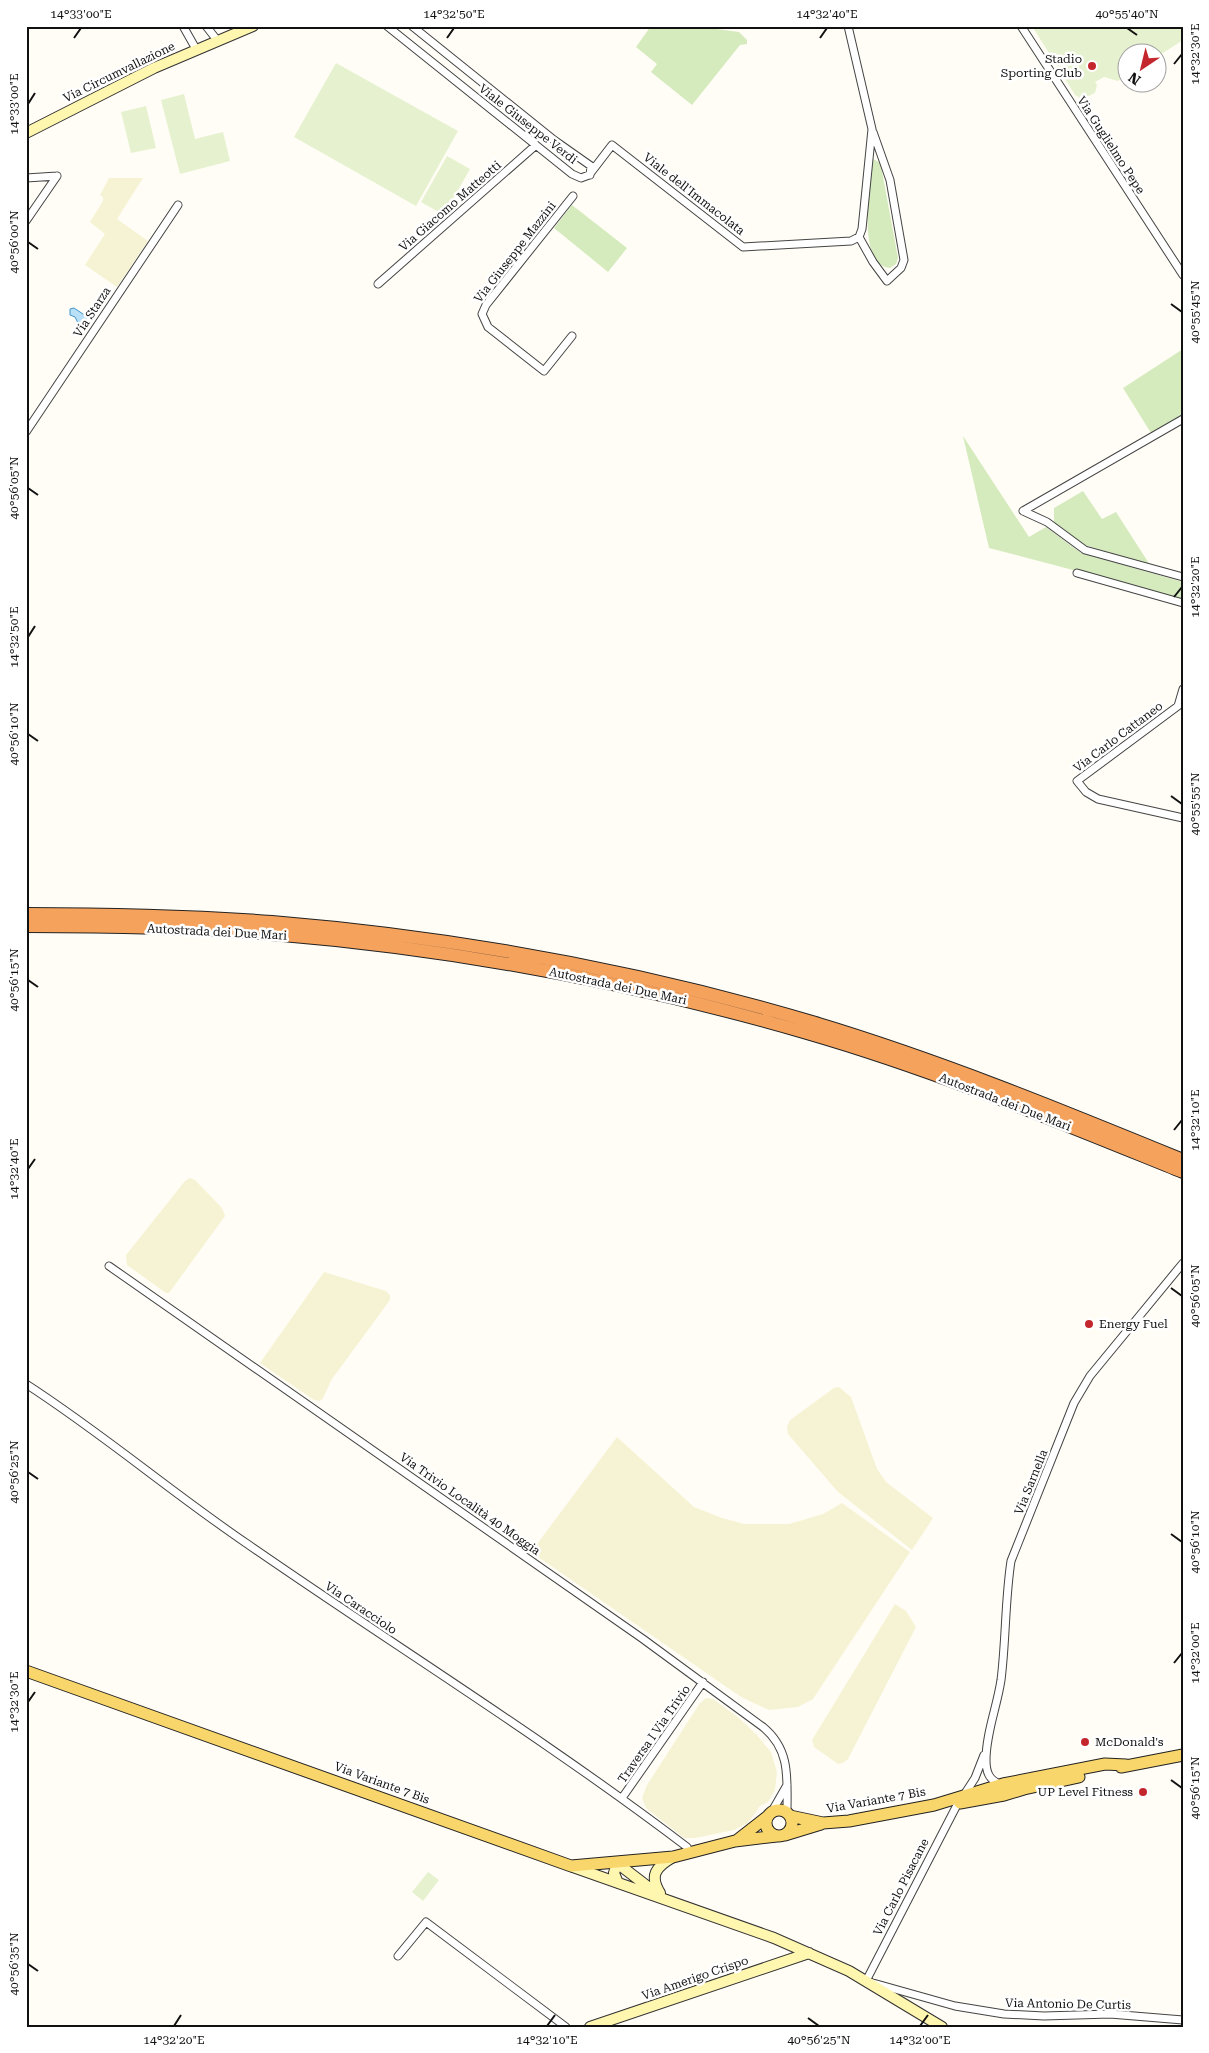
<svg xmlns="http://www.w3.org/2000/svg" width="1209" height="2053" font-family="'Roboto Serif',serif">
	<rect width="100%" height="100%" fill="#fffdf5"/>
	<path fill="#f6f3d4" d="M109,178h34l-26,41 31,22 -31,46 -32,-22 20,-31 -15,-12 13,-21v-4l-3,-2z
		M190,1178l5,2 27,28 3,8 -56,77h-3l-39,-28 -1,-10 59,-74z
		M324,1272l62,19 4,4v5l-58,79 -9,19 -3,3 -6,-1 -54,-37z
		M839,1387l12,10 26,72 9,13 47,36 -21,32 -74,-58 -50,-58 -1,-7 3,-7 44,-32z
		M617,1437l77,70 28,11 22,6h45l34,-10 19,-11 68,49 -97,147 -15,8 -29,3 -28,-13 -210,-145z
		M895,1604l11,7 10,16 -68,132 -5,4 -5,1 -24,-17 -2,-7z
		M706,1698l7,1 26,19 17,16 15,18 6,20 -2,18 -7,12 -8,4 -12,17 -14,7 -39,8h-11l-38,-30 -4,-10 5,-13 53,-82z"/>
	<path fill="#d5ebbd" d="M651,26h43l45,6 8,8v4l-7,1 -48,60 -41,-33 6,-8 -21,-17z
		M873,159l6,3 2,4 17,92 -2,6 -6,4c-35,-3 -19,-87 -17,-109z
		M572,205l55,43 -19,24 -54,-44z
		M1183,349v65l-32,19 -28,-45z
		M963,436l66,101 17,-10 35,26 102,29v17l-194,-51z
		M1083,491l19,28 14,-7 34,53 -65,-20 -31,-22v-15z"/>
	<path fill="#e6f2cf" d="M1032,26h151v14l-26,17 -1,-5h-30v23l-8,6 -14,-4 -9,5 2,3 -2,8 -13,6 -7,-4z
		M336,63l122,68 -42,75 -122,-69z
		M184,94l11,45 28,-7 7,29 -50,13 -19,-74z
		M146,106l10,42 -25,5 -10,-41z
		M447,156l23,13 -26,46 -23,-13z
		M428,1872l11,8 -16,21 -11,-9z"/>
	<path fill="#b9e0f7" stroke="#3f96cf" d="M74,308l12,8v4l-2,3h-6l-3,-6 -5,-2v-6z"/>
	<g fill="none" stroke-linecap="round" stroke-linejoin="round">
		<g stroke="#444" stroke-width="9">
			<path id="street" d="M183,26l13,23
				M206,26l11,14
				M387,26l185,148 9,4 8,-3
				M412,26l142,114 37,26 -1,9
				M1021,26l162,249
				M589,175l23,-30 131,102 108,-6 8,-4 3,-8 10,-100 -24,-103
				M26,178l31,-2
				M26,221l31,-45
				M859,237l14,25 14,19 14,-13 3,-8 -14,-80 -17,-48
				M378,284l158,-139
				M572,336l-28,35 -56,-44 -6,-13 4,-9 87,-109
				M26,432l152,-227
				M1023,511l160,-92
				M1023,511l24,11 38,28 98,27
				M1077,573l106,30
				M1183,689l-5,17 -101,75 9,11 12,7 85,19
				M109,1266l534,373 120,88c28,23 24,52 24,86
				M26,1384c76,49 145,108 220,159 147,102 299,196 441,304
				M1000,1784c-11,-4 -14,-12 -14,-24 0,-27 11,-53 15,-80 5,-40 4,-80 10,-119l63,-158 16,-27 93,-113
				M964,1795l11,-17 9,-23
				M622,1798l81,-116
				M958,1803l-92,178 89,25 49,8 40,2 66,-2 73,6
				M771,1813l16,-28
				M398,1956l28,-34 140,105"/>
		</g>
		<g stroke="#333" stroke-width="12">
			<path id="secondary" d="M26,133l128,-65 99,-42
				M573,1867l201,71 75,33 93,56
				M618,1883l-4,-10 3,-10 39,30
				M660,1893c-11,-18 -4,-26 13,-36
				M590,2027l219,-74"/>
		</g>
		<g stroke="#222" stroke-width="13">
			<path id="primary" d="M26,1671l545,195 102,-9 62,-16 42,-5
				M1121,1767l62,-12
				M960,1803l44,-8 20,-6 55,-12
				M766 1823a13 13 0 1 1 26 0a13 13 0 1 1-26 0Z
				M790,1816l33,7 26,-2 85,-16 69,-21 102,-20 21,1
				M785,1835l36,-11
				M736,1841l32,-25"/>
		</g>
		<g stroke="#222" stroke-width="14">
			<path id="highway" d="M26,914c82,0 164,2 246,8 182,15 365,48 540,100 127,38 249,88 371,138
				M26,926c82,0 164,1 246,8 181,15 360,48 535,99 128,37 252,89 376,139"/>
		</g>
		<use href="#street" stroke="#fff" stroke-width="7"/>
		<use href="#secondary" stroke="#fff6b0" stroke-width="10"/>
		<use href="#primary" stroke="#f9d66b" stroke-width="11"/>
		<use href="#highway" stroke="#f5a25d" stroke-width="12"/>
	</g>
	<path fill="none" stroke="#111" stroke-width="2" d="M1127,28l10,7M74,38l7,-10M447,38l7,-10M820,38l7,-10M1174,64l8,-10M28,104l7,-11M28,242l10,7M1171,304l11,8M28,488l10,7M1174,597l8,-10M28,637l7,-11M28,734l10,7M1171,796l11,8M28,980l10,7M1174,1130l8,-10M28,1169l7,-10M1171,1288l11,8M28,1472l10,7M1171,1534l11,8M1174,1663l8,-10M28,1702l7,-10M1171,1780l11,8M28,1964l10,7M808,2018l11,8M174,2026l7,-11M547,2026l8,-11M920,2026l8,-11"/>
	<g fill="#c4262e" stroke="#fff" stroke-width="2">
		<circle cx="1092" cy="66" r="5"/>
		<circle cx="1089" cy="1324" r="5"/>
		<circle cx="1085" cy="1742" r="5"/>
		<circle cx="1143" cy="1792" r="5"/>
	</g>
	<g text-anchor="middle" stroke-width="5" stroke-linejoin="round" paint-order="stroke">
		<g font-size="12" fill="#111" stroke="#fff" text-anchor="end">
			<text x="1082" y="63">Stadio<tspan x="1082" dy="14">Sporting Club</tspan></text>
			<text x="1099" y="1328" text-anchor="start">Energy Fuel</text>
			<text x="1095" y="1746" text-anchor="start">McDonald's</text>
			<text x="1133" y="1796">UP Level Fitness</text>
		</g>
		<g font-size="12" fill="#111" stroke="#fff">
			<text transform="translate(119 72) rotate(-26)" y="4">Via Circumvallazione</text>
			<text transform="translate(528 124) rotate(38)" y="4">Viale Giuseppe Verdi</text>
			<text transform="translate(1111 145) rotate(57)" y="4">Via Guglielmo Pepe</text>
			<text transform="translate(694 194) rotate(38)" y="4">Viale dell'Immacolata</text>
			<text transform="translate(450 206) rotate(-41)" y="4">Via Giacomo Matteotti</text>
			<text transform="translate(515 252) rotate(-52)" y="4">Via Giuseppe Mazzini</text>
			<text transform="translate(92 312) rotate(-57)" y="4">Via Starza</text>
			<text transform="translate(1118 737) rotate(-37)" y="4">Via Carlo Cattaneo</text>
			<text transform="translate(217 932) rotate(3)" y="4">Autostrada dei Due Mari</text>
			<text transform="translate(618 986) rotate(12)" y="4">Autostrada dei Due Mari</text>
			<text transform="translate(1005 1102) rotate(21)" y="4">Autostrada dei Due Mari</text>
			<text transform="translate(1031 1482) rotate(-68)" y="4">Via Sarnella</text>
			<text transform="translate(470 1504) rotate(35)" y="4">Via Trivio Località 40 Moggia</text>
			<text transform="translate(361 1608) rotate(34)" y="4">Via Caracciolo</text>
			<text transform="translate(654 1734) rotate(-55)" y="4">Traversa I Via Trivio</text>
			<text transform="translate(382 1783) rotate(20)" y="4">Via Variante 7 Bis</text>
			<text transform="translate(876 1800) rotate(-10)" y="4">Via Variante 7 Bis</text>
			<text transform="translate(901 1887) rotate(-63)" y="4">Via Carlo Pisacane</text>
			<text transform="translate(695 1978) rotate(-19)" y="4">Via Amerigo Crispo</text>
			<text transform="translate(1068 2004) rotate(1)" y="4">Via Antonio De Curtis</text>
		</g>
	</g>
	<rect width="1209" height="2053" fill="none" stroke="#ffffff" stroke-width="55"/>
	<g transform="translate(1142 68) rotate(215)"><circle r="24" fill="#ffffff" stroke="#a0a0a0"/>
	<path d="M0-4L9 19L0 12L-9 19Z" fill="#c4262e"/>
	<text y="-8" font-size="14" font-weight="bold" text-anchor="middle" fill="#111111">N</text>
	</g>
	<rect x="28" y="28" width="1154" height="1998" fill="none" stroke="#111" stroke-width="2"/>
	<g font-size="12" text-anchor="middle" fill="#111">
		<text x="81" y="18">14°33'00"E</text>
		<text x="454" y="18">14°32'50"E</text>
		<text x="827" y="18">14°32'40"E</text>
		<text x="1127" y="18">40°55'40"N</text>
		<text transform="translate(1195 54) rotate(-90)" y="4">14°32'30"E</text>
		<text transform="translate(14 104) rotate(-90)" y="4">14°33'00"E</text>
		<text transform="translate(14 242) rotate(-90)" y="4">40°56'00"N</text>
		<text transform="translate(1195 312) rotate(-90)" y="4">40°55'45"N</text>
		<text transform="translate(14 488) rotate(-90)" y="4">40°56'05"N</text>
		<text transform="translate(1195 587) rotate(-90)" y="4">14°32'20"E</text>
		<text transform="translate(14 637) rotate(-90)" y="4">14°32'50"E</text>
		<text transform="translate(14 734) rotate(-90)" y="4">40°56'10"N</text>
		<text transform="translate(1195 804) rotate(-90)" y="4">40°55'55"N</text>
		<text transform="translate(14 980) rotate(-90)" y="4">40°56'15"N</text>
		<text transform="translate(1195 1120) rotate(-90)" y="4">14°32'10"E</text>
		<text transform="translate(14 1169) rotate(-90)" y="4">14°32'40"E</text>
		<text transform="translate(1195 1296) rotate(-90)" y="4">40°56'05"N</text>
		<text transform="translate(14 1472) rotate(-90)" y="4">40°56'25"N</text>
		<text transform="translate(1195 1542) rotate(-90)" y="4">40°56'10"N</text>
		<text transform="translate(1195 1653) rotate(-90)" y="4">14°32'00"E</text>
		<text transform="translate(14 1702) rotate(-90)" y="4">14°32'30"E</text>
		<text transform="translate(1195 1788) rotate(-90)" y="4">40°56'15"N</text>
		<text transform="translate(14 1964) rotate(-90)" y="4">40°56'35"N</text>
		<text x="174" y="2044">14°32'20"E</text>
		<text x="547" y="2044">14°32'10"E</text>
		<text x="819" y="2044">40°56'25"N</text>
		<text x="920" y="2044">14°32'00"E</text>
	</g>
</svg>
